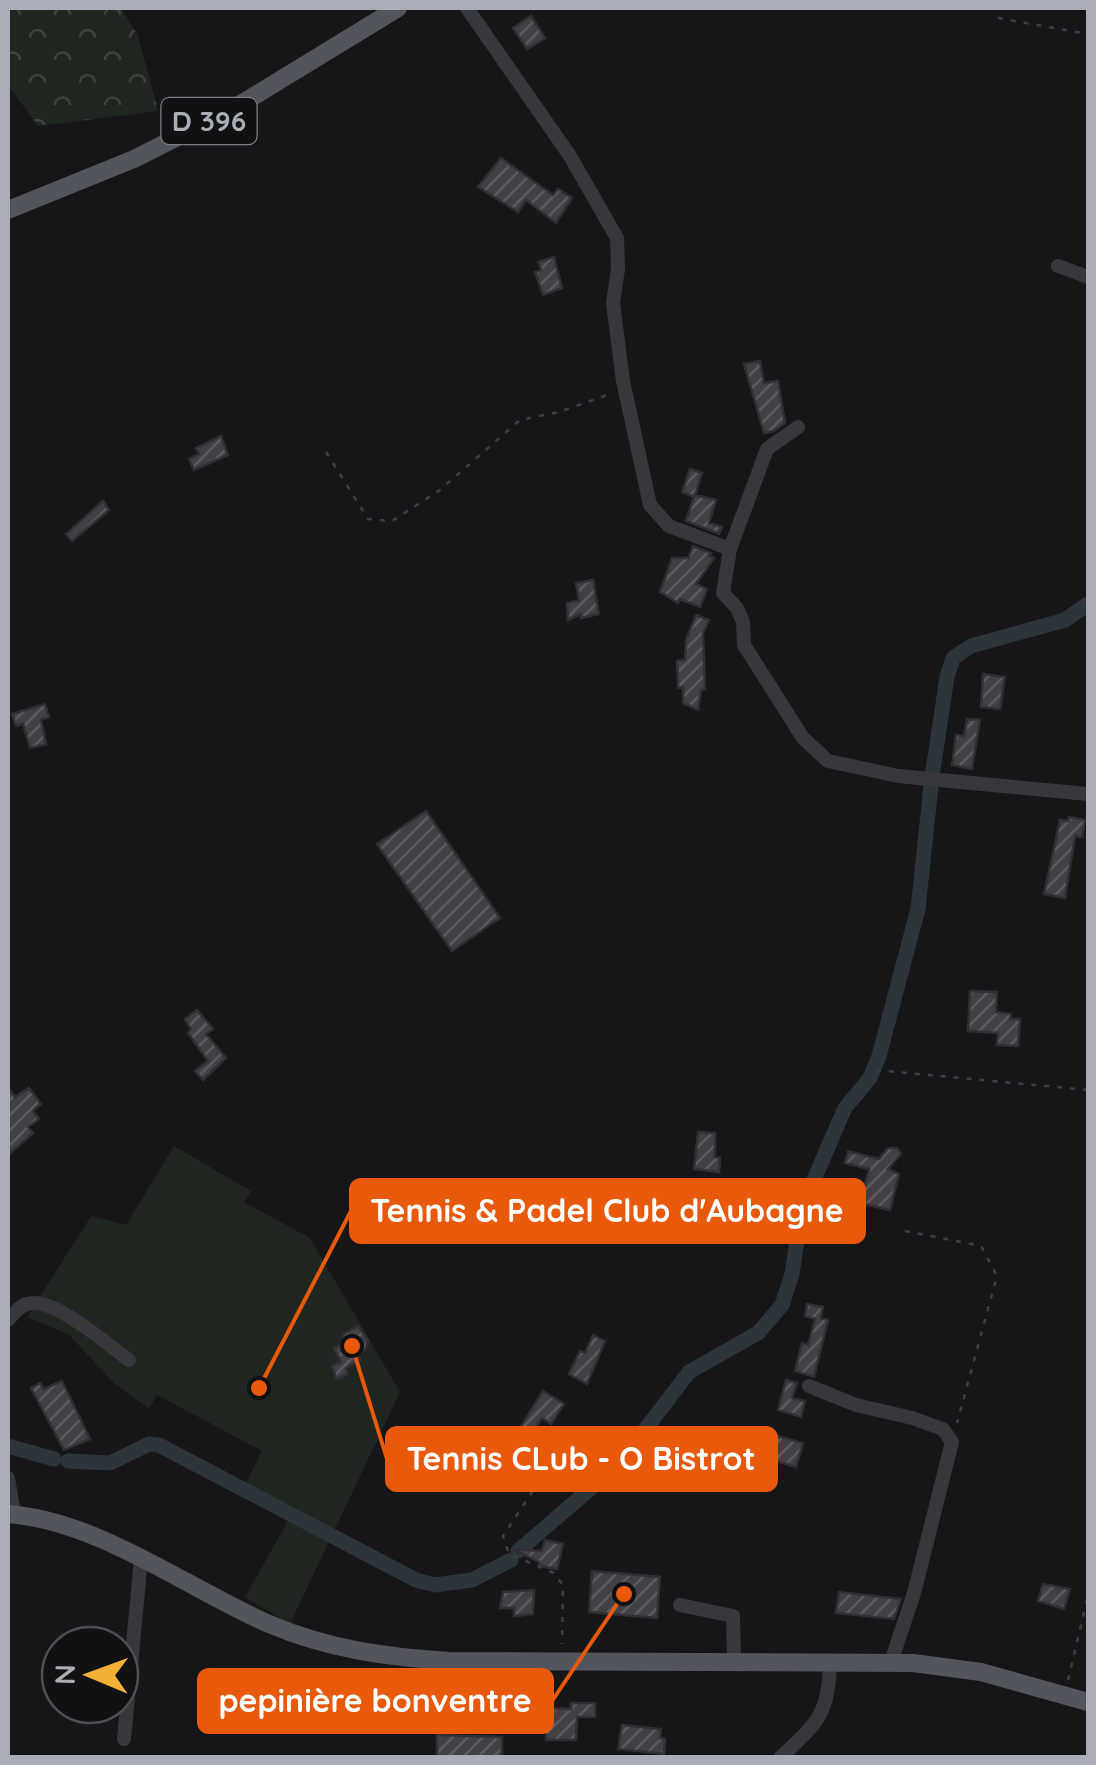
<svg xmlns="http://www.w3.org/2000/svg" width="1096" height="1765" font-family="Quicksand,sans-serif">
	<defs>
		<pattern id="forest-crowns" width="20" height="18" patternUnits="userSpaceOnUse" patternTransform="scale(2.5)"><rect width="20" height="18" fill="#1e261f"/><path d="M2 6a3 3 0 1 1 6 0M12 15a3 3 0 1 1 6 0" fill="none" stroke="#3c433d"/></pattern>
		<pattern id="building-hatch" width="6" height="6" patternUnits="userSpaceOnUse" patternTransform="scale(2.5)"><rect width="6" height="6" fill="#404145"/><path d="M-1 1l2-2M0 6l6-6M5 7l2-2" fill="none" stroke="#595a5e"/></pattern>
	</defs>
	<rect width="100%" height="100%" fill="#161618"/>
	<path fill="url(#forest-crowns)" d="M8,8h113l17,28 20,75 -120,15 -29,-40z"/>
	<path fill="#1e261f" d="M174,1146l77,45 -7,11 66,36 90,154 -110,232 -45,-27 43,-76 -46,-30 20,-40 -105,-56 -8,14 -34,-25 -46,-49 -42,-18 64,-101 35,9z"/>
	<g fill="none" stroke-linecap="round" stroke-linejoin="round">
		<path stroke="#2c353c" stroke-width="15" d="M932,777l15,-100 6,-19 18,-12 94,-26 23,-16
			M8,1446l46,13
			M68,1461l42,2 39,-19 10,1 257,135 19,5 37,-5 39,-20
			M518,1551l101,-87 70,-92 69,-39 24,-28 10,-31 10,-67 43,-99 25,-30 9,-22 39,-147 13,-123"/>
	</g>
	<path fill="url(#building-hatch)" stroke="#303034" stroke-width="2.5" d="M531,16l14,22 -18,11 -14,-21z
		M501,158l52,37 5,-6 14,9 -16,25 -30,-23 -8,12 -40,-25z
		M554,257l8,31 -19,7 -8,-23 6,-2 -3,-8z
		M760,361l4,22 14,-2 7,42 -11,8 -10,2 -20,-69z
		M221,436l7,19 -34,15 -5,-11 10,-5 -3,-6z
		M690,469l12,4 -7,22 21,5 -7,23 13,4 -3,7 -33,-13 8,-24 -12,-5z
		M103,501l6,9 -37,31 -6,-7z
		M693,546l18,7 -2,3 5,2 -18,26 11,5 -7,18 -20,-8 -2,4 -18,-11 12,-34h16z
		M593,580l6,34 -18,4v-4l-13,6 -1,-17 12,-3 -3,-17z
		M696,615l13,5 -6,13 2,56 -4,1 -3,20 -15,-7v-16l-5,1 -1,-27 8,-1 1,-20z
		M983,674l22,3 -5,32 -19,-2z
		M45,704l4,13 -8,3 5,24 -16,4 -7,-24 -7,2 -4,-12z
		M967,719l13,1 -8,49 -20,-4 4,-30 8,1z
		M426,811l74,107 -48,33 -75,-107z
		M1069,817l16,3 -3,17 -7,-1 -10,62 -21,-4 16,-74 8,1z
		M970,991l27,1 -1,20 15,2 -1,5h10l-2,27 -21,-1 1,-12 -30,-2z
		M197,1010l16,19 -7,5 20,24 -23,22 -8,-9 13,-10 -20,-28 3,-4 -6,-10z
		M8,1088l7,9 14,-9 12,16 -8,7 6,8 -11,8 5,6 -25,22z
		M698,1132l17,1v24l5,1 -1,14 -25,-3z
		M888,1148h9l4,6 -13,15 11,5 -9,36 -30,-7 9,-34 -24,-6 3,-12 31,8z
		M807,1304l16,3 -2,11 7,2 -14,57 -19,-6 7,-28 6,2 7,-26 -10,-3z
		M358,1326l10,14 -2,9 -8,6 2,5 -14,8 2,6 -12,5 -4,-13 9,-4 -7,-13 7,-5 3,-10z
		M593,1335l12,6 -18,43 -18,-10 11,-23 5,2z
		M786,1380l11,3 -5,15 13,3 -4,16 -23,-7z
		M62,1381l28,58 -26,11 -33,-62 9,-5 4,6z
		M543,1391l21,13 -13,20 -9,-6 -18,26 -9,-8z
		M770,1434l33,9 -7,24 -33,-10z
		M545,1540l18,4 -6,25 -18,-3v-4l-26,-13 29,2z
		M592,1571l68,6 -3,41 -68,-6z
		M1043,1584l27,5 -6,20 -26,-8z
		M534,1590l-1,24 -19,2v-8h-14l3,-16z
		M839,1592l62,7 -7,20 -58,-6z
		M571,1703h24v14h-18l-1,23h-30v-32l25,1z
		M622,1725l39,4 -1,9 5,1 -1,15 -46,-5z
		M437,1735l65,2v21h-65z"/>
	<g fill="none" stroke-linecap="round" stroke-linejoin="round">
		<path stroke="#3d3f44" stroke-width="2.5" stroke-dasharray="5 8" stroke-linecap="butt" d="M998,18l90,16
			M326,452l42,67 24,2 48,-31 80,-70 39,-8 54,-19
			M876,1070l212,20
			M905,1231l76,15 16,30 -40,147
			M540,1480l-37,56 6,18 45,19 9,12 -1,59
			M1068,1680l20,-85"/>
		<path stroke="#37383d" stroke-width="14" d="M467,8l103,148 47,82 1,31 -5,34 10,78 27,124 19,21 61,23
			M1058,266l30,11
			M798,427l-31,22 -37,100 -7,44 14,15 6,14 1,23 59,93 25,23 70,15 190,18
			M8,1320c7,-8 14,-17 25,-17 26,-1 74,41 96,57
			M809,1386l47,19 56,13 31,11 9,13 -38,151 -23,69
			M8,1478l6,36
			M680,1605l53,11 1,45
			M124,1739l17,-180
			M780,1758c38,-36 49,-43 50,-97"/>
		<path stroke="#53555c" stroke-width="18" d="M8,210l126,-51 97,-49 167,-102
			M8,1514c91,7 179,74 261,110 59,25 117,33 180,37l464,2 68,9 107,30"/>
	</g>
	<g text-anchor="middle" stroke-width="10" stroke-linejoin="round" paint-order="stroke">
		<rect fill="#111113" stroke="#7b7e86" stroke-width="2.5" x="161.5" y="98" width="95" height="46" rx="8"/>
		<g font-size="28" font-weight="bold" fill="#a8adb8">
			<text x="209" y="131">D 396</text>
		</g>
	</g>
	<path fill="none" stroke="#e8590c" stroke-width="4" d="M259 1388L351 1211M352 1346L387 1459M624 1594L552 1701"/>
	<g fill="#e8590c" stroke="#111113" stroke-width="4">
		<circle cx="259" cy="1388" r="10"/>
		<circle cx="352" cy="1346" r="10"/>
		<circle cx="624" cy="1594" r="10"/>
	</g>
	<g fill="#e8590c" stroke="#e8590c" stroke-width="4">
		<rect x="351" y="1180" width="513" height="62" rx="10"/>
		<rect x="387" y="1428" width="389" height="62" rx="10"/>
		<rect x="199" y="1670" width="353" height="62" rx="10"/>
	</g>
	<g font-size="32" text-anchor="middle" font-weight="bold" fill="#fff">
		<text x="607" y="1222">Tennis &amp; Padel Club d'Aubagne</text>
		<text x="581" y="1470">Tennis CLub - O Bistrot</text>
		<text x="375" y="1712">pepinière bonventre</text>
	</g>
	<rect width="1096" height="1765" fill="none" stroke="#a8adb8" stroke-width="20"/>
	<g transform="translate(90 1675) rotate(271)"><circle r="48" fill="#111113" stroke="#4d4f55" stroke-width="2.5"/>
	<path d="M0-8L18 38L0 25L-18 38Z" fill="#f2b134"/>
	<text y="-15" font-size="28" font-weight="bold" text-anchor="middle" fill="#a8adb8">N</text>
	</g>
</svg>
